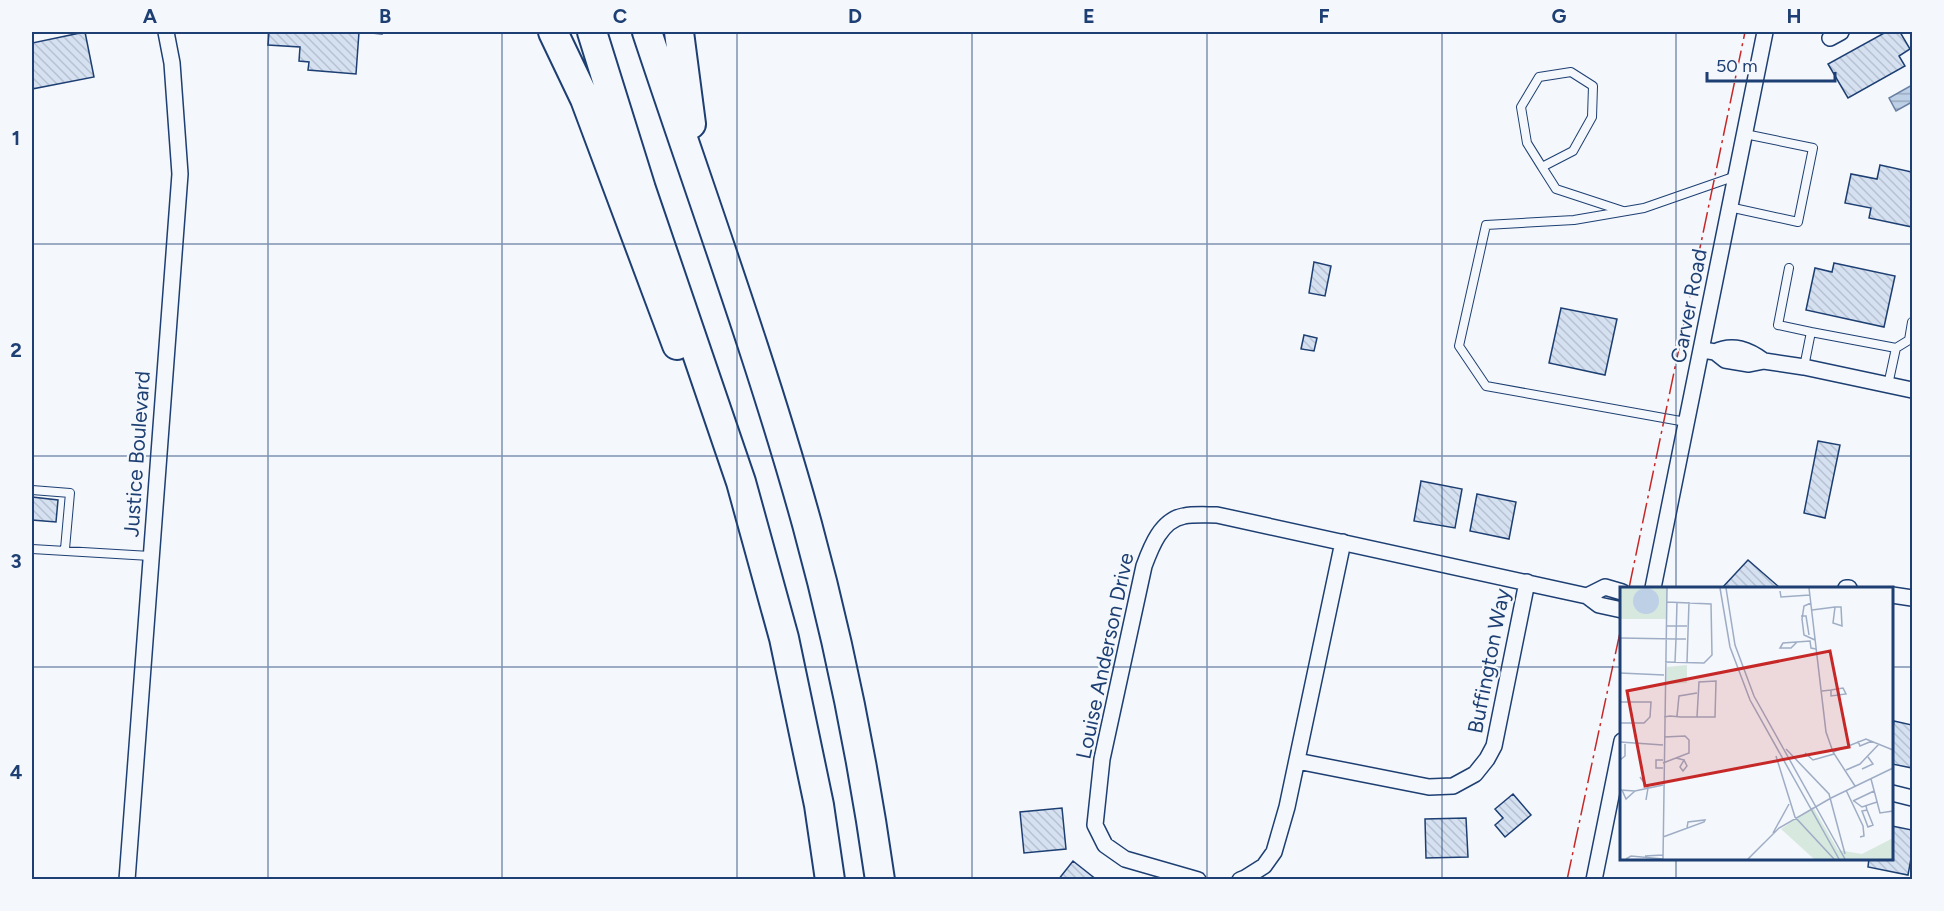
<svg xmlns="http://www.w3.org/2000/svg" width="1944" height="911" font-family="Figtree,sans-serif">
	<defs>
		<pattern id="water-rules" width="6" height="5" patternUnits="userSpaceOnUse" patternTransform="scale(1.5)"><rect width="6" height="5" fill="#bed0e5"/><path d="M0 2.5h6" fill="none" stroke="#9aaabe"/></pattern>
		<pattern id="building-back-hatch" width="6" height="6" patternUnits="userSpaceOnUse" patternTransform="scale(1.5)"><rect width="6" height="6" fill="#d5e0f0"/><path d="M-1 5l2 2M0 0l6 6M5-1l2 2" fill="none" stroke="#b6c1d1"/></pattern>
	</defs>
	<rect width="100%" height="100%" fill="#f4f7fb"/>
	<path fill="url(#water-rules)" stroke="#687fa3" stroke-width="1.5" d="M1912,85v17l-16,9 -7,-13z"/>
	<path fill="url(#building-back-hatch)" stroke="#1d3f73" stroke-width="1.5" d="M85,32l9,45 -62,12v-46z
		M269,32h113v2l-23,-2 -3,42 -48,-4 1,-8 -10,-1 1,-14 -32,-2z
		M1886,32h14l10,17 -11,7 6,10 -57,32 -20,-34z
		M1880,165l32,7v55l-43,-9 2,-10 -26,-5 6,-29 26,5z
		M1314,262l17,4 -6,30 -16,-3z
		M1834,263l61,13 -11,51 -78,-17 9,-42 17,4z
		M1561,308l56,11 -12,56 -56,-12z
		M1304,335l13,3 -3,13 -13,-2z
		M1818,441l22,4 -15,73 -21,-5z
		M1421,481l41,8 -7,39 -41,-7z
		M1477,494l39,8 -7,37 -39,-8z
		M32,497l26,3 -2,22 -24,-2z
		M1748,560l31,27 -2,1h-55z
		M1894,721l18,4v43l-20,-4v-31z
		M1513,794l18,21 -26,22 -10,-12 8,-7 -8,-9z
		M1062,808l4,41 -42,4 -4,-41z
		M1466,818l2,39 -42,1 -1,-39z
		M1892,826l20,4v23l-4,22 -40,-8 1,-9h23z
		M1073,861l24,19h-39z"/>
	<g fill="none" stroke-linecap="round" stroke-linejoin="round">
		<g stroke="#1d3f73" stroke-width="10">
			<path id="service" d="M1542,167l-15,-24 -6,-36 18,-30 32,-5 22,14 -1,31 -19,34 -31,16 14,22 67,22
				M1729,207l69,15 15,-74 -68,-14
				M1789,268l-11,57 33,7 -7,35
				M1811,332l85,16
				M1888,385l8,-37 13,-8 3,-18
				M1686,422l-200,-36 -27,-40 27,-121 88,-5 70,-12 92,-32
				M32,490l38,3 -5,56
				M32,549l118,7"/>
		</g>
		<g stroke="#1d3f73" stroke-width="18">
			<path id="minor" d="M1830,38l11,-6
				M1703,350l12,2 10,8 24,4 15,-3 40,6 108,23
				M1715,352c18,-9 34,-2 49,9
				M1653,588l112,-556
				M1846,588h3
				M1892,595l20,3
				M1587,596l12,9 23,5
				M1297,761l132,26 24,-1 22,-12 12,-15 7,-13 33,-164
				M1892,793l20,5
				M127,880l53,-706 -8,-111 -6,-31
				M1198,880l-73,-21 -20,-14 -10,-20 7,-66 42,-193c7,-19 17,-46 40,-50 10,-2 22,-1 33,-1l370,81 18,-9 17,5
				M1240,880l5,-2 19,-12 10,-14 13,-45 56,-265
				M1594,880l28,-139"/>
		</g>
		<g stroke="#1d3f73" stroke-width="32">
			<path id="motorway" d="M553,32l32,67 92,246
				M592,32l49,157 100,293 43,156 35,167 11,75
				M647,32c54,163 114,326 160,492 32,117 56,236 73,356
				M679,32l12,92"/>
		</g>
		<use href="#service" stroke="#f4f7fb" stroke-width="8"/>
		<use href="#minor" stroke="#f4f7fb" stroke-width="15"/>
		<use href="#motorway" stroke="#f4f7fb" stroke-width="28"/>
		<path stroke="#c62828" stroke-width="1.5" stroke-dasharray="21 4.5 3 4.5" stroke-linecap="butt" d="M1629,588l116,-556
			M1567,880l55,-257"/>
	</g>
	<path fill="none" stroke="#1d3f73" stroke-width="1.5" stroke-opacity="0.55" d="M268,32v848M502,32v848M737,32v848M972,32v848M1207,32v848M1442,32v848M1676,32v556M32,244h1880M32,456h1880M32,667h1590M1892,667h20M1676,858v22"/>
	<g text-anchor="middle" stroke-width="4.5" stroke-linejoin="round" paint-order="stroke">
		<g font-size="21" fill="#1d3f73" stroke="#f4f7fb">
			<text transform="translate(1689 306) rotate(-79)" y="7">Carver Road</text>
			<text transform="translate(137 454) rotate(-86)" y="7">Justice Boulevard</text>
			<text transform="translate(1105 656) rotate(-78)" y="7">Louise Anderson Drive</text>
			<text transform="translate(1489 661) rotate(-79)" y="7">Buffington Way</text>
		</g>
	</g>
	<g transform="translate(1620 587)">
		<rect width="273" height="273" fill="#f4f7fb"/>
		<path d="M0,1h47v31h-47zM193,220l25,43 24,4 31,-16v21h-79l-33,-30z" fill="#d7e8df"/>
		<path d="M67,78v18l-21,1 1,-17z" fill="#d7e8df"/>
		<path d="M13 14a13 13 0 1 1 26 0a13 13 0 1 1-26 0Z" fill="#bed0e5"/>
		<path fill="none" stroke="#9eadc5" stroke-width="1.5" d="M100,1l10,59 20,53 89,159M106,1l9,57 19,51 91,163M189,1l17,144 7,20 22,34M160,4l1,6 29,-2M191,16l-7,3 -2,13 2,16 11,5M192,23l23,-3h6l1,19 -9,-3 2,-16M181,29h5l3,19M46,39h21M0,51l56,1 1,-37M177,55l-6,6h-11l3,-5 27,-2 1,7 5,1M45,75l39,1 8,-8 -1,-51 -44,-2M55,75l1,-23h10M67,75l2,-60M0,86l44,2M202,104l9,-1v6l15,-2 -3,-6 -12,2M0,115h31l-1,15 -6,6h-24M57,129l2,-20 18,-3M44,130l6,-1 11,1h34l1,-36 -17,1 -2,35M238,154l2,5 12,-5M0,155l43,3M166,162l43,45 16,60M213,165l33,-13 27,11M185,166l8,7 21,-6M156,169l19,61 39,42M56,171l8,2 -4,7 3,4 4,-5 -3,-6M0,173l5,-4v-14M43,173h-7v8h7M43,176l26,-10v-13l-4,-4 -21,1M242,182l11,-5 -5,-7M226,183l14,-6 19,-20M20,190l8,11 -2,12M251,192l9,34 13,-2M0,203l15,1 28,-6M2,203l4,9 9,-8M226,203l17,36 1,10 -4,1M211,211l62,-30M233,214l21,-10M234,214l8,6 15,-5M246,219l1,4 6,15 -5,2 -6,-16 5,-1M153,246l16,-29M43,250l41,-15 1,-2 -17,2 -1,6M25,269l18,-1M6,272l5,-3 32,3M43,272l4,-271M128,272l31,-31 52,-30"/>
		<path fill="#c62828" fill-opacity="0.15" stroke="#c62828" stroke-width="3" d="M210,64l19,96 -204,39 -18,-95z"/>
		<rect width="273" height="273" fill="none" stroke="#1d3f73" stroke-width="3"/>
	</g>
	<rect width="1944" height="911" fill="none" stroke="#f4f7fb" stroke-width="66"/>
	<path d="M1707 72v9h128v-9" fill="none" stroke="#1d3f73" stroke-width="3"/>
	<text x="1716" y="72" font-size="18" fill="#1d3f73" stroke="#f4f7fb" stroke-width="4.5" paint-order="stroke">50 m</text>
	<rect x="33" y="33" width="1878" height="845" fill="none" stroke="#1d3f73" stroke-width="2"/>
	<g font-size="20" text-anchor="middle" font-weight="bold" fill="#1d3f73">
		<text x="150" y="23">A</text>
		<text x="385" y="23">B</text>
		<text x="620" y="23">C</text>
		<text x="855" y="23">D</text>
		<text x="1089" y="23">E</text>
		<text x="1324" y="23">F</text>
		<text x="1559" y="23">G</text>
		<text x="1794" y="23">H</text>
		<text x="16" y="145">1</text>
		<text x="16" y="357">2</text>
		<text x="16" y="568">3</text>
		<text x="16" y="779">4</text>
	</g>
</svg>
